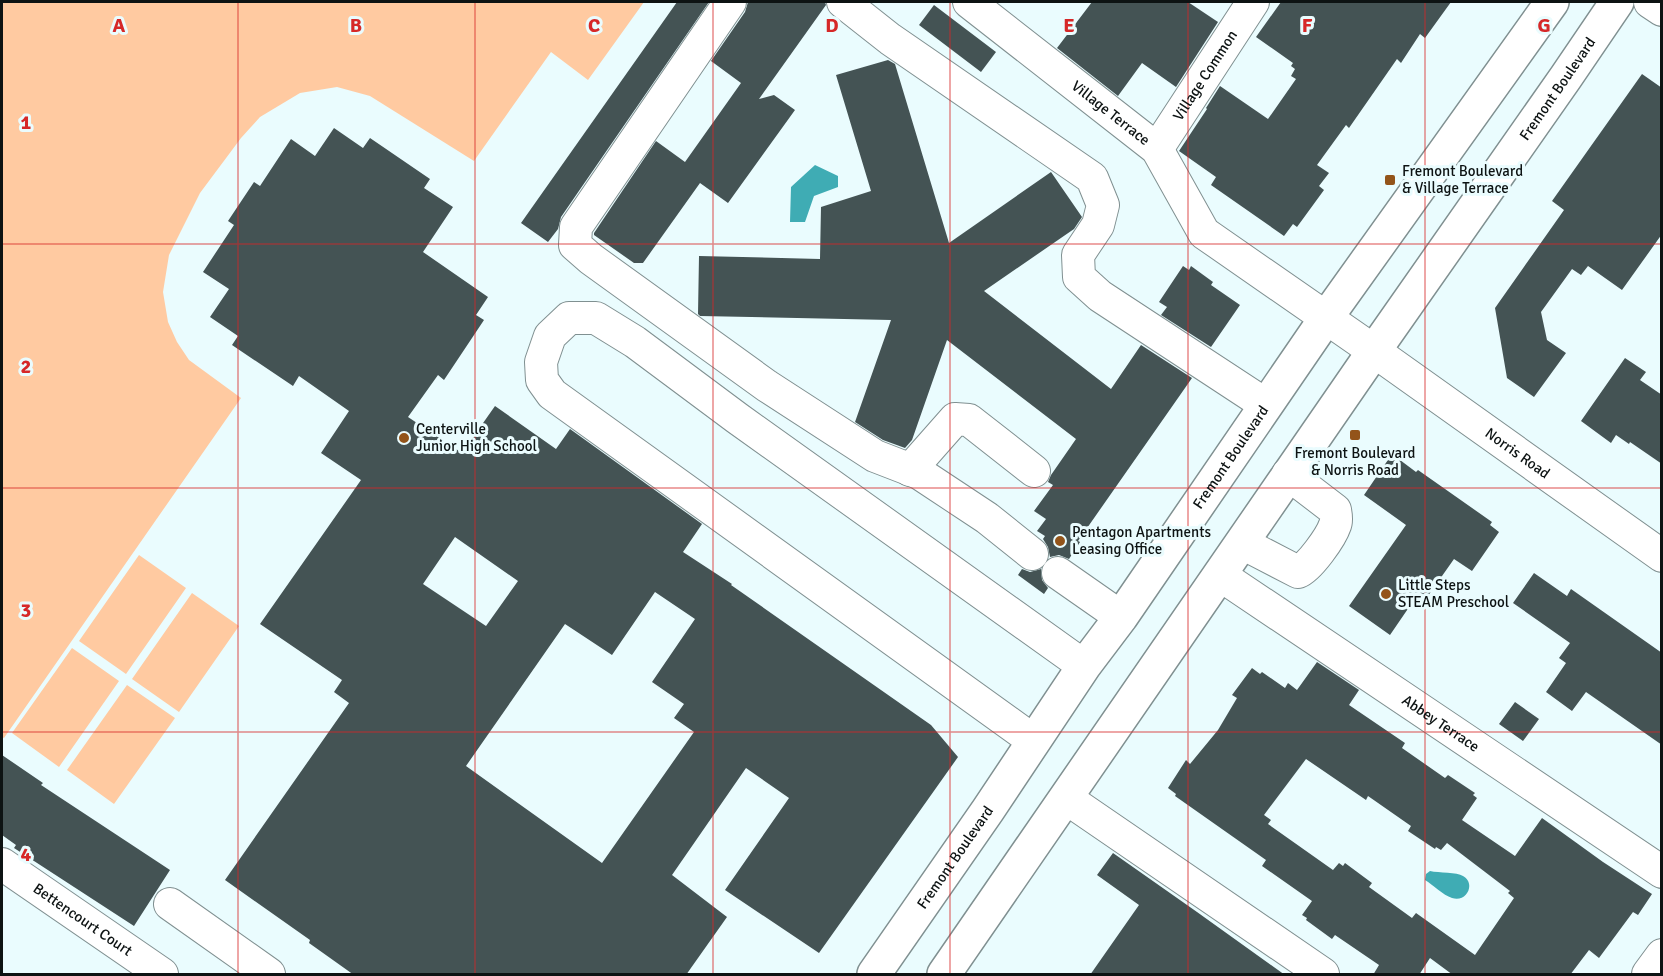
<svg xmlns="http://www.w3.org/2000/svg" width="1663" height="976" font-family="Signika,sans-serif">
	<rect width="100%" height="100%" fill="#eafcfe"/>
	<path fill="#ffcaa1" d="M2,2h642l-56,78 -37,-28 -77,109 -104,-65 -33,-9 -37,6 -40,24 -19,21 -41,55 -31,62 -6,37 5,30 9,20 12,18 52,38 -237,340 -2,-1z
		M139,555l47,33 -60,86 -47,-33z
		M192,593l47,33 -60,86 -47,-33z
		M72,648l47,33 -60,86 -47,-34z
		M127,685l48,33 -61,86 -47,-34z"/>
	<path fill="#3facb4" d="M815,165l23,11v11l-24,9 -9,26h-15l1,-35z
		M1430,871c9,2 27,1 33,5 13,7 4,27 -11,22 -9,-3 -19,-13 -27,-18l1,-6z"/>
	<path fill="#445354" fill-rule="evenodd" d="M677,2h32l-148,215 -3,12 -10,13 -27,-19z
		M748,2h77l1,3 -67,94 15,-4 21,15 -67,93 -28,-20 -57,80h-9l-40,-28v-2l62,-92 29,21 56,-79 -30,-22 34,-49z
		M1092,2h96l30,20 -42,65 -34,-24 -24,33 -61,-48z
		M1281,2h170l-26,36 -5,-4 -19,29 -4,-4 -48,69 -3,-3 -29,40 12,8 -10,13 5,4 -27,37 -4,-3 -9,12 -73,-51 5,-8 -37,-26 28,-42 -1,-1 14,-22 48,33 28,-40 -5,-3 4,-7 -4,-3 2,-3 -37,-26z
		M934,5l62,47 -15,20 -62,-47z
		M888,60l7,4 54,179 102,-71 31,45 -8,12 -90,62 127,98 30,-44 51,33 -114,163 2,1 -11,17 -10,-4 -9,2 -2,-10 -5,-8 2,-3 -8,-5 9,-12 -12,-8 19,-26 -5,-3 3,-7 25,-36 -129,-99 -35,100 -7,8 -22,-8 -28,-18 36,-102 -191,-4 -2,-2 1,-58 121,3 1,-52 50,-16 -35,-116z
		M1642,74l20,14v146l-40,56 -34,-24 -7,9 -9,-6 -31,43 6,28 19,13 -32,44 -27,-19 -12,-70 69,-98 -12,-9z
		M334,128l29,20 7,-10 60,41 -6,9 29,19 -30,45 65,45 -12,18 8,5 -40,60 -6,-5 -30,42 54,36 33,-47 61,43 14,-20 132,95 -19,28 49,32 -1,1 200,140 27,32 -139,196 -94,-63 64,-92 -43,-30 -74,107 55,42 -41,58h-332l-45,-32 1,-3 -85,-60 124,-177 -15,-11 8,-12 -82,-56 101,-144 -40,-27 28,-42 -50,-35 -6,10 -61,-41 6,-9 -28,-19 19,-28 -26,-17 31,-47 -6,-4 26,-39 6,4 31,-47 24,17zM455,537l63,44 -32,45 -63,-42zM655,592l40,27 -43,63 32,22 -10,14 20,14 -92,131 -136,-97 99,-142 47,31z
		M1183,266l6,4 2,-4 22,16 -2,3 29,20 -29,42 -50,-32 6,-8 -8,-5z
		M1625,358l21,14 -6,8 22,15v69l-32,-22 -1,2 -13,-9 -5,8 -30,-22z
		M1392,454l24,18 2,-2 74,52 -2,3 9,7 -27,39 -18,-12 -31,44 -7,-6 -26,38 -41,-29 57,-81 -42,-30z
		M1022,569l8,3 11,-3 1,11 6,8 -4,6 -26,-19z
		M1534,573l33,23 4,-7 91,64v92l-76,-53 -14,19 -26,-19 20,-29 -7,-5 11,-15 -57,-40z
		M1317,662l42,28 -10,15 56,38 -3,5 43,30 3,-3 27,18 -2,2 4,3 -15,22 53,36 27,-38 61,44 49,32 -14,21 -5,-3 -34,46 -10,-8 -19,25h-117l-23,-17 -11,17h-46l6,-10 -44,-30 -3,4 -26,-19 1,-2 -5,-3 10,-14 -50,-35 4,-6 -91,-64 1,-2 -8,-6 18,-28 4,4 28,-34 19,-32 -5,-3 20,-27 8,6 2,-2 23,16 3,-5 9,7zM1306,759l60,41 2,-4 43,30 -3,5 27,18 1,-2 5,3 6,-7 63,48 -2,2 6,5 -39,57 -59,-42 -4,5 -43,-31 3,-4 -27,-20 -2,3 -4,-3 -6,7 -65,-46 3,-4 -7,-5z
		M1515,702l24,17 -16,22 -24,-17z
		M2,755l41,28 -2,2 129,85 -36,56 -120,-78 2,-3 -14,-10z
		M1113,853l84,59 88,63h-195l49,-70 -42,-30z"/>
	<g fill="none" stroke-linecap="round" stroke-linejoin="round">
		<g stroke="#809091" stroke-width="34">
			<g id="minor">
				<path d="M730,2l-154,225 -1,18 16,14 176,127 108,70 44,17 68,45 45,36"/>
				<path d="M843,2l47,37 202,139 11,27 -5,20 -20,30 1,22 21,19 166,109"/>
				<path id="s1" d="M969,2l188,147 47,84 170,118 288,205"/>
				<path d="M1650,2l12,8"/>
				<path id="s2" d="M1157,149l96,-147"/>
				<path d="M910,470l45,-51 14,1 65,51"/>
				<path d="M1242,543l56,29c11,-4 33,-35 37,-47 2,-4 1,-10 0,-15l-47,-36"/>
				<path d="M1058,573l63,44"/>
				<path id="s3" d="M1220,575l442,297"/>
				<path d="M1034,741l-482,-347 -10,-14 -1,-18 9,-26 19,-18h27l39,24 102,76 347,248"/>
				<path d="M1066,798l257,176"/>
				<path id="s4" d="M2,864l160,110"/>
				<path d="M170,904l99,70"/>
				<path d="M1648,974l14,-19"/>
			</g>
		</g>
		<g stroke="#809091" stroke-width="36">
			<g id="major">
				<path id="s5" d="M874,974l114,-164 96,-144 37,-49 205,-299 226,-316"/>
				<path id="s6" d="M944,974l430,-623 192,-274 51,-75"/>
			</g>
		</g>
		<use href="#minor" stroke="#fff" stroke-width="32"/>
		<use href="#major" stroke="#fff" stroke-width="33"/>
	</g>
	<path fill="none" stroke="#d62828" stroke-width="1.5" stroke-opacity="0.55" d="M238,2v972M475,2v972M713,2v972M950,2v972M1188,2v972M1425,2v972M2,244h1660M2,488h1660M2,732h1660"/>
	<g fill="#93541a" stroke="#eafcfe" stroke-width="2">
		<rect x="1384" y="174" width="12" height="12" rx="3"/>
		<rect x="1349" y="429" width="12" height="12" rx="3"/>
		<circle cx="404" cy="438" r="6"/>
		<circle cx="1060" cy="541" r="6"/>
		<circle cx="1386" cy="594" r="6"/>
	</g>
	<g text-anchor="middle" stroke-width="6" stroke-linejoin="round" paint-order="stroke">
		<g font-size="15" fill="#0d1313" stroke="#eafcfe">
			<text dy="5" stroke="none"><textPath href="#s2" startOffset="88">Village Common</textPath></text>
			<text dy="5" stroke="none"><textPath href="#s6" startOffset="1077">Fremont Boulevard</textPath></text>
			<text dy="5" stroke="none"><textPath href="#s1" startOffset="180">Village Terrace</textPath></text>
			<text dy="5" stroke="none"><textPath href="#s1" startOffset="718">Norris Road</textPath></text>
			<text dy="5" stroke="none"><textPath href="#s5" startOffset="628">Fremont Boulevard</textPath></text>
			<text dy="5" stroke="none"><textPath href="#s3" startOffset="266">Abbey Terrace</textPath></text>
			<text dy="5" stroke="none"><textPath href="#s5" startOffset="142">Fremont Boulevard</textPath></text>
			<text dy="5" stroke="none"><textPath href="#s4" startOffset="98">Bettencourt Court</textPath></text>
		</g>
		<g font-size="15" fill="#0d1313" stroke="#eafcfe" text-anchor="start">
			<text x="1402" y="176">Fremont Boulevard<tspan x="1402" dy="17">&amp; Village Terrace</tspan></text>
			<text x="416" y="434">Centerville<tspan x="416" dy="17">Junior High School</tspan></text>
			<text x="1355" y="458" text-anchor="middle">Fremont Boulevard<tspan x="1355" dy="17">&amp; Norris Road</tspan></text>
			<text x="1072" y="537">Pentagon Apartments<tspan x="1072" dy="17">Leasing Office</tspan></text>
			<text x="1398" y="590">Little Steps<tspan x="1398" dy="17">STEAM Preschool</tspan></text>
		</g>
	</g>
	<g font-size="20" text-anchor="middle" font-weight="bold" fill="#d62828" stroke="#eafcfe" stroke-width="6" stroke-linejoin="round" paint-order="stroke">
		<text x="119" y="32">A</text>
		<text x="356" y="32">B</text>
		<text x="594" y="32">C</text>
		<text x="832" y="32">D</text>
		<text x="1069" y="32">E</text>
		<text x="1307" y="32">F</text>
		<text x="1544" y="32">G</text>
		<text x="26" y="129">1</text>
		<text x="26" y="373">2</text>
		<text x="26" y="617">3</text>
		<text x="26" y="861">4</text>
	</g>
	<rect width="1663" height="976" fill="none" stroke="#0d1313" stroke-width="6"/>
</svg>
